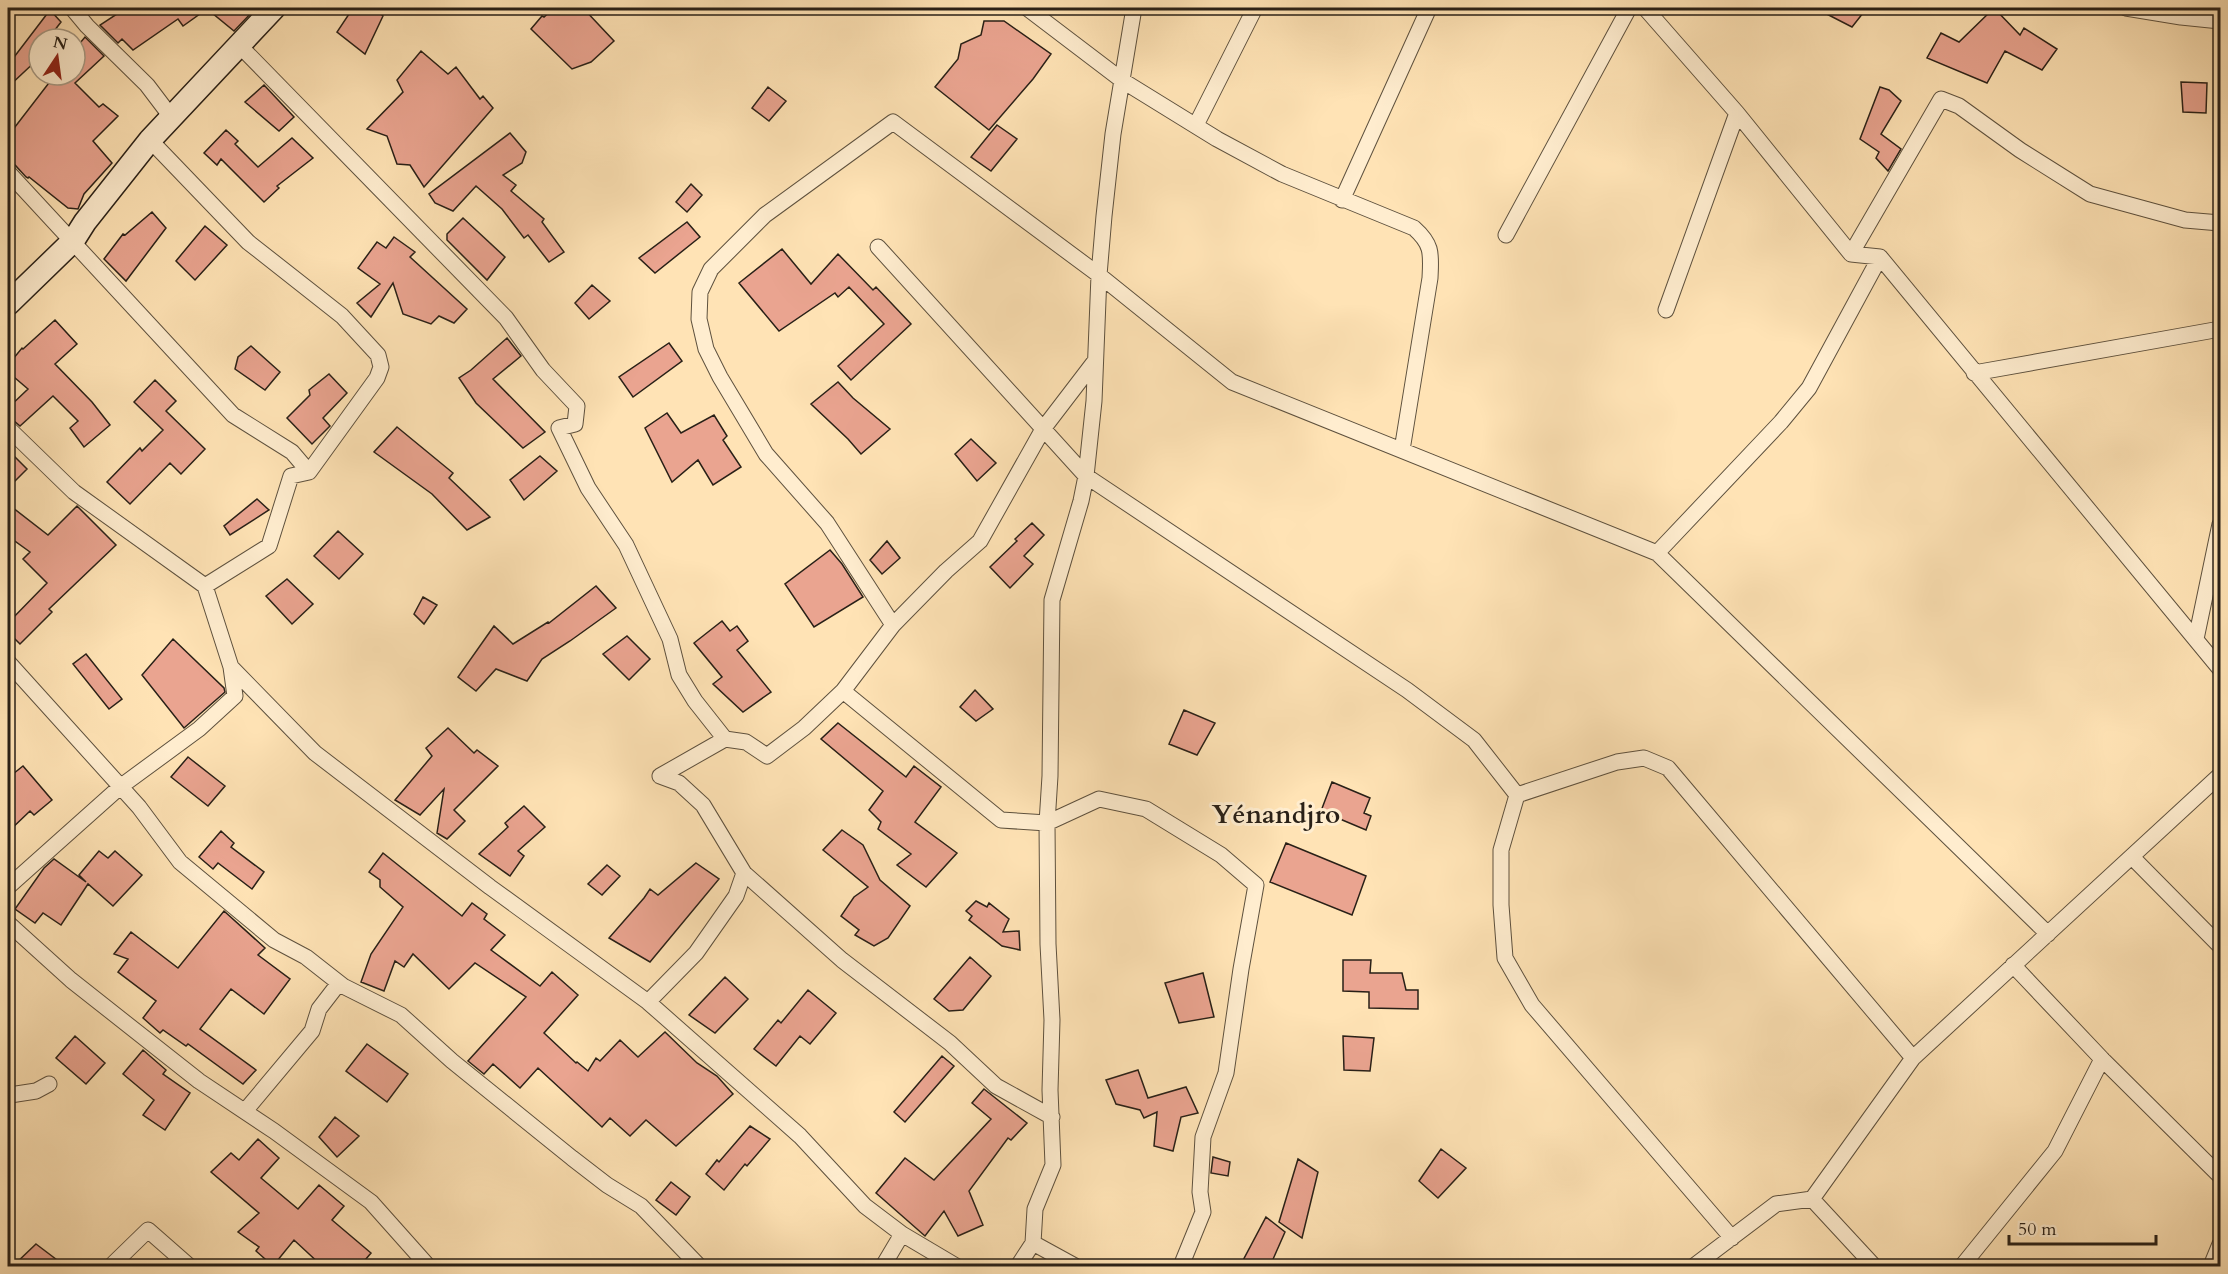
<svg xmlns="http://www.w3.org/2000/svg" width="2228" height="1274" font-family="Cardo,serif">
	<rect width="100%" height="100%" fill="#ffe3b5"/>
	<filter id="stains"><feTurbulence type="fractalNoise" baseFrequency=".00333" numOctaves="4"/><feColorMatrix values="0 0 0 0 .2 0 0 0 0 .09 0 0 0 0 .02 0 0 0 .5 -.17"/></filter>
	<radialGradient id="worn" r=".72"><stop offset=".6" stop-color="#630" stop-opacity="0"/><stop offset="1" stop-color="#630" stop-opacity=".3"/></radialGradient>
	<path fill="#eaa490" stroke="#292017" stroke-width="1.5" d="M126,8h130l-22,23 -27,-22 -24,17 -5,-7 -45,31 -11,-11 -4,4 -18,-18z
		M353,8h22l8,8 -18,38 -28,-22z
		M554,8h29l31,33 -23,21 -19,7 -41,-40 11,-13 2,1z
		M1815,8h52l-15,19z
		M1994,8l26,27 4,-7 33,21 -15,21 -37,-19 -18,32 -60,-25 14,-25 18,9z
		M50,10l11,12 -13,17h-9v19l-31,29v-22z
		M984,21h20l47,33 -18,25 -44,51 -54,-43 23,-28 3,-15 20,-9z
		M85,37l19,19 -29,27 24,24 4,-3 15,12 -25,25 19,22 -28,31 -6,15 -10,-1 -39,-31 -1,1 -2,-1 -11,-12 -7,-3v-26l47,-61h20v-26z
		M421,51l27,23 8,-7 24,32 3,-3 10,12 -69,79 -14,-22 -13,-1 -10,-28 -20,-7 36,-37 -6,-12z
		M2181,82l26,1 -1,30 -23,-1z
		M264,85l30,32 -15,14 -34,-29z
		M768,87l18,14 -17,20 -17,-13z
		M1880,87l9,3 12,11 -20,33 20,15 -13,22 -12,-13 3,-6 -19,-13z
		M997,125l20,14 -26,32 -20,-14z
		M226,130l12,11 -3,3 23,23 34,-29 21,20 -36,28 2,2 -15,14 -43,-43 -4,6 -13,-12z
		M510,133l16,19 -4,11 -19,12 13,10 -5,6 33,28 -2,3 22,30 -15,10 -21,-27 -4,3 -22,-29 -26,-23 -23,25 -18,-8 -6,-9z
		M691,184l11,11 -15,17 -11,-10z
		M152,212l14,16 -40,53 -22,-22 19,-25 2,1z
		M463,218l42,39 -18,23 -40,-40v-6z
		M687,222l13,15 -45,36 -16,-15z
		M205,226l22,19 -32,35 -19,-19z
		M394,237l21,15 -5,5 57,52 -13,14 -15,-7 -8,8 -28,-10 -10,-31 -22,34 -14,-14 23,-19 -22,-16 19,-26 9,6z
		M782,249l29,35 27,-30 35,36 3,-3 35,37 -60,56 -13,-14 46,-42 -35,-37 -11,10 -3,-4 -56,38 -40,-48z
		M592,285l18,16 -21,18 -14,-16z
		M55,320l22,24 -22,20 37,38 18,23 -26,22 -14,-19 8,-7 -25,-25 -33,30 -6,-5 -6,-2v-11l20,-19 -20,-17v-7l14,-17 1,1z
		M507,338l14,18 -28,23 52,53 -22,16 -47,-45 -17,-25 12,-8z
		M669,343l13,18 -49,36 -14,-20z
		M251,346l29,26 -15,18 -30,-21 3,-12z
		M329,374l18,19 -24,25 7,8 -18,18 -25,-26 23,-23 -1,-5z
		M155,380l21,21 -10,10 39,38 -24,25 -11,-11 -40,41 -23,-22 33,-34 2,3 21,-21 -29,-28z
		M838,382l15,16 37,31 -29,25 -13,-15 -37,-35z
		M667,413l14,20 33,-18 13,21 -4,4 18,27 -28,18 -15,-25 -26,22 -27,-54z
		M397,427l56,46 -4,5 41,39 -23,13 -35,-36 -58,-42z
		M971,439l25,24 -19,18 -22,-27z
		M8,450l19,19 -19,19z
		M540,456l17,15 -33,29 -14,-20z
		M257,499l12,11 -39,25 -6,-9z
		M8,504l40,31 29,-29 39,39 -67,64 3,3 -32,32 -12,-12v-9l39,-40 -24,-24 7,-7 -22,-16z
		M1032,523l12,12 -20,21 9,8 -23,24 -20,-21 27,-26 -2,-2z
		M338,531l25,23 -24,25 -25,-23z
		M887,541l13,17 -18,16 -12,-14z
		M830,550l12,14 21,33 -49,30 -29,-43z
		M287,579l26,25 -21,20 -26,-28z
		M596,586l20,22 -46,33 -28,18 -15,22 -31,-12 -20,22 -18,-14 36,-51 19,18 35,-22 1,1z
		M423,597l14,8 -13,19 -10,-10z
		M722,621l8,10 7,-5 11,15 -11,9 34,42 -28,20 -30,-28 9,-7 -28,-34z
		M627,636l23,23 -21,21 -26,-26z
		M173,639l51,49 1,4 -41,36 -42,-53z
		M86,654l36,45 -13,10 -36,-45z
		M975,690l18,19 -17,12 -16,-14z
		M1184,710l31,13 -18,32 -28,-11z
		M838,723l68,54 8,-11 27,21 -26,35 42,31 -31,34 -29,-22 14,-11 -33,-25 3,-7 -12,-12 14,-19 -62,-52z
		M448,728l26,25 3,-3 21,16 -44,44 11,11 -18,18 -10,-6 7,-44 -24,26 -25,-15 37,-44 -6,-8z
		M188,757l37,29 -17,20 -37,-29z
		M23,766l29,34 -18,15 -4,-4 -22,21v-54z
		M1332,782l38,16 -6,15 7,3 -5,14 -45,-19z
		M524,806l21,21 -27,24 6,5 -14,20 -31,-22 29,-27 -3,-4z
		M842,830l21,15 17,35 30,26 -22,32 -14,8 -19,-11 4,-5 -18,-14 13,-19 14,-10 -45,-37z
		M221,831l13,12 -3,4 33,25 -12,17 -34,-26 -5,6 -14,-12z
		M1286,843l80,33 -14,39 -82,-33z
		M99,851l9,7 7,-7 27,24 -29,31 -25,-22 -27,41 -18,-12 -8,10 -20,-14 29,-41 10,-9 32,23 -7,-7z
		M383,853l79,63 10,-13 15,11 -3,5 21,16 -14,15 49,36 12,-14 26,23 -34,38 32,30 1,-1 11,9 8,-13 4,3 20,-21 18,17 27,-25 32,31 20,13 16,18 -57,52 -30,-26 -16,16 -20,-18 -8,9 -64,-59 -18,20 -27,-24 -9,10 -16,-13 58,-64 -51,-34 -26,26 -36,-35 -9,13 -9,-6 -11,30 -23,-9 10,-28 32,-47 -23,-20v-7l-11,-8z
		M696,863l23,16 -69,83 -41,-24 35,-40 6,-9 8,6z
		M607,865l13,11 -18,19 -14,-11z
		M976,901l11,6 2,-4 20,16 -6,13 16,-1 1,19 -18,-4 -33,-26 3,-4 -6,-5z
		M224,911l41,37 -7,7 32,24 -26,35 -33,-25 -31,40 56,41 -13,14 -55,-40 -2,2 -23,-16 -3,3 -17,-15 13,-17 -38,-29 10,-13 -14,-5 17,-22 47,36z
		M970,957l21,19 -28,34 -14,1 -15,-12z
		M1343,960h28l-1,13h32l4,17h12v19l-49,-1v-16l-26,-1z
		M1203,973l11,44 -35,6 -14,-40z
		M725,977l23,22 -33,34 -26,-18z
		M808,990l28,23 -26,31 -10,-8 -24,30 -22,-17 24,-29 3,3z
		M75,1036l30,27 -19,21 -30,-26z
		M1343,1036l31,2 -4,33 -26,-1z
		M367,1044l41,30 -21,28 -41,-31z
		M143,1050l23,20 -3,4 27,19 -25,37 -22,-15 11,-15 -31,-26z
		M942,1056l12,10 -49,56 -11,-10z
		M1138,1070l10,28 38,-11 12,26 -17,4 -8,34 -19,-5 3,-34 -13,6 -4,-8 -24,-6 -10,-24z
		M984,1089l43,34 -16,17 -3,-2 -39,53 14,34 -25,11 -14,-25 -19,25 -49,-43 29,-35 29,22 57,-61 -19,-16z
		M335,1117l24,19 -22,21 -18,-20z
		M750,1126l20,13 -23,27 -2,-2 -21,26 -18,-16 11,-14 2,2z
		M258,1139l21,19 -18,20 37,31 21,-24 25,21 -12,14 39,33 -11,13h-38l-28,-26 -21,26 -17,-15 3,-4 -21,-15 21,-19 -48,-41 20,-19 8,7z
		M1441,1149l25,19 -28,30 -19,-17z
		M1213,1157l17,5 -2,14 -17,-3z
		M1298,1159l20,13 -16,66 -23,-16z
		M671,1182l19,15 -14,18 -20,-15z
		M1266,1217l19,15 -15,34h-30z
		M36,1244l29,22h-52z"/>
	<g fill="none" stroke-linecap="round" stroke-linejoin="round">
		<g stroke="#5e513e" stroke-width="17">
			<path id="minor" d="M72,8l15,18 60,59 25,33
				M1027,8l96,73 94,58 65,35 132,54c19,17 17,26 16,50l-28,172
				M1645,8l92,105 114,141 29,3 340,412
				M2126,8l55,9 39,4
				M240,46l266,272 37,52 34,36 -2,18 -16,4 29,60 38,57 44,94 9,36 16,26 30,38
				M1196,125l59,-117
				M150,140l98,102 94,74 36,39 3,12 -4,11 -68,94 -18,4 -22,70 -64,40
				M8,172l225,243 59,37 17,20
				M1342,200l87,-192
				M1506,235l123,-227
				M878,247l208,229 321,214 67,50 43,55
				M1851,254l90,-155 18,7 61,44 70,44 95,26 35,3
				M1666,310l71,-197
				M1974,373l246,-44
				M8,428l66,64 131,94 26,81 84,86 175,134 158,115 152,134 65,70 37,28 54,32
				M1657,553l391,381
				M893,625l-66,-102 -61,-69 -46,-77 -14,-28 -7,-30 1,-27 11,-23 54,-54 128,-93 206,153 133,107 425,171 124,-131 28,-34 71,-131
				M2196,639l24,-115
				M8,662l131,145 41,55 94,78 32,17 37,29 58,29 51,46 120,97 35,27 34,21 58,60
				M843,691l158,129 46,3 52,-24 47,10 75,46 35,30 -15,84 -15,104 -23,64 -3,55 3,20 -22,54
				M660,776l65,-37 21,3 21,14 37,-28 39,-37 50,-66 53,-54 34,-30 63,-112 52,-68
				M660,776l19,7 24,22 41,68 98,87 108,83 46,43 56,31
				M1517,795l100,-33 27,-4 24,10 245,290
				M1517,795l-16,55v55l4,53 27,47 200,233
				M2132,857l88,89
				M8,887l112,-100 79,-58 36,-33 -4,-29
				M8,923l63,57 128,101 75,50 97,71 57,64
				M2013,965l89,94 118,117
				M648,1002l48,-49 40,-57 8,-23
				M8,1098l2,-3 26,-4 13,-7
				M245,1111l67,-80 7,-22 20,-26
				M1812,1199l62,67
				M1033,1243l42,23
				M111,1266l37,-36 41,36
				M883,1266l19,-32
				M1018,1266l15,-23 2,-34 18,-44 -3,-75 2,-70 -4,-76 -1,-121 3,-47 2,-176 29,-99 5,-25 8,-75 5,-126 5,-59 9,-82 21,-126
				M1694,1266l82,-62 36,-5 101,-141 307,-283
				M1962,1266l93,-115 47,-92
				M2211,1266l9,-22"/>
		</g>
		<g stroke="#292017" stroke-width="25">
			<path id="secondary" d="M8,304l65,-63 12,-19 65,-82 124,-132"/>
		</g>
		<use href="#minor" stroke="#ffedcf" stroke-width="15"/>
		<use href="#secondary" stroke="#ffedcf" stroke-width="22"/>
	</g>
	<g text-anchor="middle" stroke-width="6" stroke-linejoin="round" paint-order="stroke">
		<g font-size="26" font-weight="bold" fill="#292017" stroke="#ffedcf">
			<text x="1276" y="823">Yénandjro</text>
		</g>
	</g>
	<rect width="2228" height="1274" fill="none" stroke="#ffe3b5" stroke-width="30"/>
	<rect x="9" y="9" width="2210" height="1256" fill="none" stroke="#292017" stroke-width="3"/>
	<rect x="15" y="15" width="2198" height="1244" fill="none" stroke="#292017" stroke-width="1.5"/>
	<g transform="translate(57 57) rotate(13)"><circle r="28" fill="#ffedcf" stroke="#a99b85" stroke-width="1.5"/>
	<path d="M0-4.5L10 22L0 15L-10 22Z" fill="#8f2418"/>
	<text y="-9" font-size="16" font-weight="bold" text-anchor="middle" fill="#292017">N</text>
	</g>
	<path d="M2009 1235v9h147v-9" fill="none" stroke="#292017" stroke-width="3"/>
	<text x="2018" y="1235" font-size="18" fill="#292017" stroke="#ffedcf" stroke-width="4.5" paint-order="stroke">50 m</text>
	<rect width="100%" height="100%" filter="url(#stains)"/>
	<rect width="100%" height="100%" fill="url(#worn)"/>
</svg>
